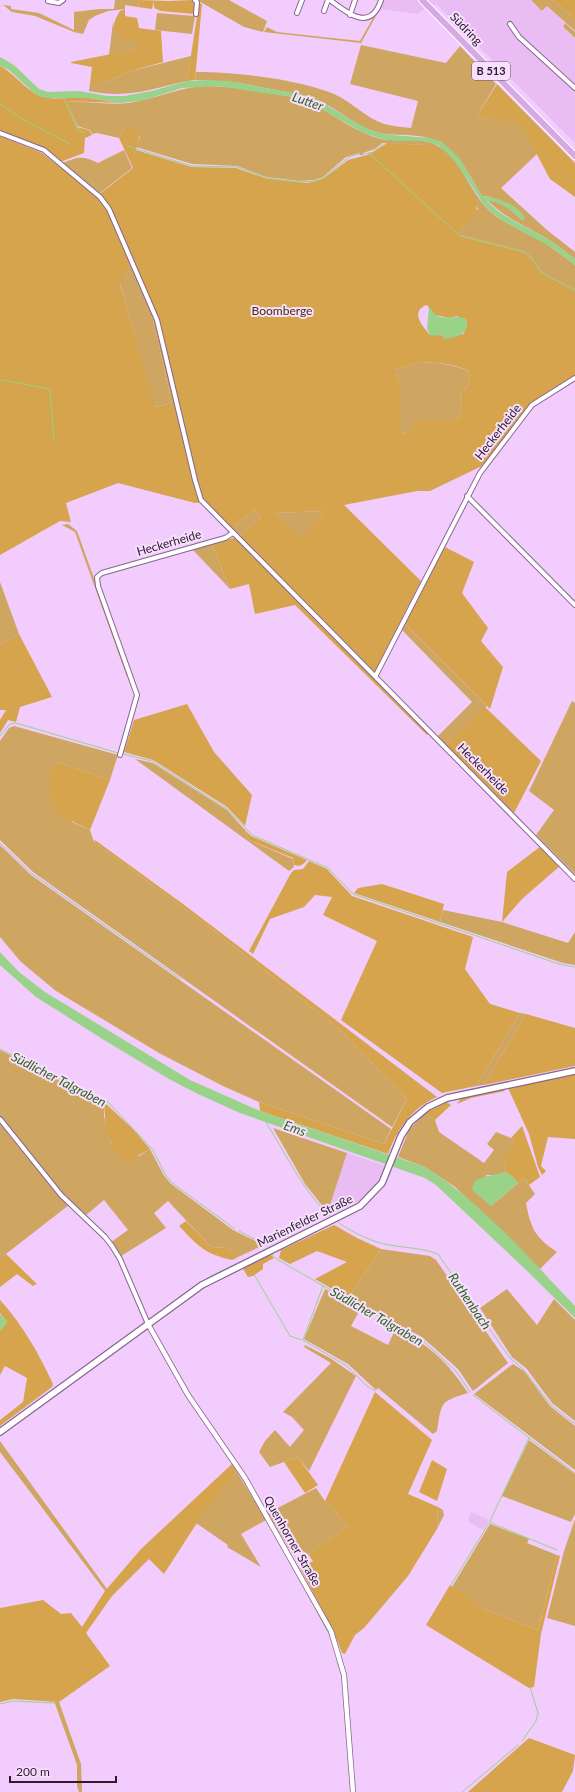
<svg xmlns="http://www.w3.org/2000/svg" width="575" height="1792" font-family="Lato,sans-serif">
	<rect width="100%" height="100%" fill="#f2ccfc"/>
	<path fill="#e9bdf4" d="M382,0h37l7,7 -8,7 -38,-5z
		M429,0h101l13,12 4,-6 18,17 -3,4 13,12v104l-139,-139 -2,1z
		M347,1153l38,13 -11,22 -8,8 -21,15 -5,1 -10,-7z
		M471,1512l18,8 -6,10 -13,-7 -2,-3z"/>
	<path fill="#cea662" d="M115,0h24l-1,7 -13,-2v4l-17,2 -13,5 -6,4 -6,14 -9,-2 -39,-16 -23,-4 -9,-7 8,1v3l28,4 35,17v-18l25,-3h15z
		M197,0h32l38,21 -4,11 -19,-5z
		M531,0h22l22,19v12l-28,-25 -5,5z
		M157,13l38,3 -3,18 -37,-4z
		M376,16l-15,27 -97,-11 3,-5 10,5 83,9 13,-23z
		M113,22l1,5 25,12 -2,10 -28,6z
		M565,23l10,9v6l-12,-11z
		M361,45l85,18 14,-17 36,38 -19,32 44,8 16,30 -36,34 46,42 28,22v7c-12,-9 -23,-18 -36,-25 -22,-12 -33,-16 -52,-34 12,0 26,11 35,20l3,-2 -34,-21 -9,-1c-17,-28 -28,-56 -64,-60 -14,-2 -28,0 -42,-4 -25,-8 -43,-28 -68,-36l-73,-14 -40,-2 1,-8c40,0 101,7 138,22 18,8 32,24 50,30 8,2 18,3 27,4l7,-27 -68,-17z
		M191,56l-4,25c-37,8 -59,18 -98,10l1,-8h13l28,-12z
		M201,86c28,0 88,6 113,19 22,11 43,28 67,34 19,4 40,-3 57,7 25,14 31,47 53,66 14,12 30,18 47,27 13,7 25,17 37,26v24l-34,-16 -12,-19 -6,-3 -62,-16 -1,-5 18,-21 -33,-54 -20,-10 -43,-2 -7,6 -12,4v2h-3l-1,-2 -13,4 -23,20 -8,3 -16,1 -33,-4 -29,-11 -45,-2 -56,-17 4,-11 -13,-9 -2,1 -6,10 -22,-5 -5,1 -2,-4 -13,-4 -10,-25c21,1 42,4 62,2 24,-4 47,-14 72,-17z
		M124,150l8,18 -32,25 -38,-30c16,-6 20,-8 36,0z
		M130,263l22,52 20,88 -18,4 -34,-124 5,-7z
		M420,362c16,0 37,3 50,10l-2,6 2,3 -1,4 -9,9 2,15 -5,11h-42l-5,12 -4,2 -6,-3v-51l-5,-6v-4z
		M255,510l6,7 -20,19 -9,-8z
		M324,511l-23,28 -26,-26z
		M68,524l9,7 52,145 -2,1 -52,-145 -13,-7z
		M212,544l18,45 -37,-39z
		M0,582l19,52 -19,11z
		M404,623l83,83 -41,39 -8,-9 34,-34 -71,-73z
		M572,701l3,2v171l-39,-39 18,-25 -25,-19z
		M14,726l104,29 -8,25 -53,-18 -7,29 22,31 18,8 4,12 111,82 133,104 69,71 -15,28 -359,-255 -33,-32v-99l9,-13z
		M135,759l18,4 74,47 18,20 4,10 44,19 1,8 -5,4z
		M0,845l31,30 360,254 -7,15 -125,-42 -36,-16 -64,-33 -103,-62 -35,-29 -21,-25z
		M443,910l59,12 66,21 7,-11v33l-12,-2 -123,-41z
		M520,1013l6,1 -42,71 -8,1z
		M0,1050l105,53 -1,13 7,28 28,12 11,-7 13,25 7,9 63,47 31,15 -26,12 -11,-9 -16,-1 -43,-46 -14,12 12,15 -45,28 -10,-14 17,-12 -24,-30 -19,16 -23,-22 -62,-77z
		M425,1113l10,7 4,12 45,31 10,-13 -7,-6 9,-12 15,6 5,6 -10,16 -1,12 -9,3h-10l5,31 33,-28 11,16 -9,9c5,26 9,34 31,49l-17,17 -85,-82 -30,-20 -27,-10 11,-27z
		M0,1122l69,83 -67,52 -2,-3z
		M273,1128l74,25 -17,52 -5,4 -20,-25z
		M381,1249l49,7 6,4 72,103 -35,28 -15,-22 -36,-32 -74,-39z
		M325,1289l36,19 -10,18 37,19 8,-17c34,18 51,33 72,65 -29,9 -26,9 -31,38l-4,3 -55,-46 -2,2 -28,-26 -44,-25z
		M507,1289l30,36 17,-26 21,21v101l-23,-18 -26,-35 -14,-11 -32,-49z
		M305,1345l25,13 26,18 -47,95 -11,-14 -28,10 -11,-15 6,-11 10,-11 15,17 14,-17 -12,-13 -9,-5 48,-49 -27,-16z
		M513,1364l11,7 26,35 25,20v44l-101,-76z
		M529,1440l46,34v40l-4,8 -69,-26z
		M0,1441l107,148 -2,2 -105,-139z
		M237,1472l29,48 -25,14 20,33 -34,-20 1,-2 -32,-22 26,-36z
		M316,1488l9,13 23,25 -40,28 -12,-7 -6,3 -22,-37z
		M438,1507l5,3 1,5 -7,14z
		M575,1519v107l-28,-8 17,-67z
		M490,1524l39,15 -2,4 30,12 -19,75 -50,-19 -36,-24z
		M54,1701l5,1 22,62 1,28h-3l-2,-6v-21z"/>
	<path fill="#d5a44d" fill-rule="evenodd" d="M139,0l29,1 25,-1 2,2 -1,12 -33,-3 -7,-3v-7l-2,8 -14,-2z
		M553,0h22v19z
		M199,3l3,1 -7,76 -8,1z
		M125,9v7l12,2 2,10 22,3 2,31 -32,9 -28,12h-13l2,-16 -21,-4v-1l66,-13 1,-10 -13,1c-13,-12 -14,-14 -5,-29z
		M0,66c13,7 22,19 34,27 16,10 37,3 54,5 11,1 21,4 31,5l-52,-2 10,26 12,3 3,5 -7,3 -1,15 -24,9 -16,-14 -44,-17z
		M497,84l78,79v34l-25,-18 -29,-54 -44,-9z
		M127,127l13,6 -4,17 56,17 44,1 29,10 43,5 16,-5 24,-18 22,-6 17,-11 38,2 14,5 13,11 23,36 2,15 -17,18 1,5 62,16 6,3 12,19 34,16v88l-43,27 -48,61 -54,26h-13l-73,14 77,76 -48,94 56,57 -2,3 -132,-130 -40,9 -6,-30 -19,5 -18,-45 29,-8 20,-19 -6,-7 -23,18 -27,-26 -10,1 -77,-20 -52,20 5,19 -11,-1 -60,34v-419l42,17 55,43 36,-28 -14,-30 6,-10zM130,264l22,51 20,88 -17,4 -35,-123 5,-8zM427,305l8,10 14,3 8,-2 10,5 -3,13 -21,2 -5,-2 -8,1c-7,-8 -21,-24 -3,-30zM420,362c15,0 37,2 50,10l-2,6 2,3 -1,4 -9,9 2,15 -5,11h-42l-5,11 -4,3 -6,-3v-51l-5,-6v-4zM324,511l-23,27 -26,-25z
		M443,546l31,16 -12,31 26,35 -7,13 22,26 -13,42 -86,-86z
		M19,634l33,63 -32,10 -4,15 -8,-2 -8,13v-13l6,-10h-6v-65z
		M187,704l27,48 38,43 -7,31 -18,-19 -74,-47 -29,-8 10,-32z
		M485,707l56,54 -27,52 -68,-68z
		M57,762l53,18 -20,50 -33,-16 -4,-5c2,-12 -1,-9 -3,-19 -2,-11 2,-19 7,-28z
		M245,830l6,6 56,24c-4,5 -7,7 -13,5l-1,-7 -44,-18z
		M95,840l88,64 254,193c-26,12 -39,31 -49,57l-128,-43 -1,-9 125,42 23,-45 -69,-71 -133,-104 -111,-82z
		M541,846l19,20 -38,33 -20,23 5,-50z
		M309,861l18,8 25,27 121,41 -8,32 25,35 30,9 -44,73 -34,7 -101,-73 36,-79 -54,-26 9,-18 -17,-2 -11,12 -34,12 -17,35 -4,-3 42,-78 3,-3 9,-1z
		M382,884l62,20 -4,18 -86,-29 4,-5z
		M526,1014l49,14v38l-91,19z
		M575,1074v65l-27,-2 -7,29 5,5 -4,4 -4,-8 -9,-33 -21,-46z
		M502,1089l3,2 -34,7 -14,6 4,-6z
		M447,1102l4,3 -16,15 -10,-7z
		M105,1103l28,26 17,20 -22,12c-21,-11 -24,-37 -23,-58z
		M522,1126l18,51 -11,8 -5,-7 -6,5 -6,-7 -7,-4 1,-12 -4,-4 13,-12 -4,-6z
		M186,1221l25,26 16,1 11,9 -6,3c-27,-6 -34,-14 -53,-34z
		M334,1225l23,13 24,11 -33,49 -33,-19 32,-17 -30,-11 -27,13 -11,-6 2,-8z
		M0,1254l2,3 4,-3 31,30 -4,2 -16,-12 -17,13z
		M270,1254l4,4 -11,6v5l-10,7 -5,1 -6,-10z
		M0,1300c23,25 39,54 53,84l-1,3 -52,39v-6l23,-18 4,-24 -22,-12 -5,9v-44l7,-9 -7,-9z
		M375,1392l57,48 -24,54 30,13 -1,22 -29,47 -44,52 -9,7 -10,19 -3,-1 -9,-23 -33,-62 13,-7 -5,-7 40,-28 -23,-25z
		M298,1457l20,28 -13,8 -21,-31z
		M432,1460l15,9 -10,32 -18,-9z
		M232,1464l5,8c-29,30 -50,67 -73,102l-15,-15 -37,37 -26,37 24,33 -51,36 -46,-3 -13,3v-94l43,-8 18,14 10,-1 11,14 23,-36 36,-42z
		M557,1555l3,1 -19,78 -7,53 -5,1 -103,-63 24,-40 38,26 50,19z
		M529,1738l46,17 -2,16 -11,21h-94z"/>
	<path fill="#98d389" d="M0,57l14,8 25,24 9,3 31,-1 29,5h16l28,-5 35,-10 26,-1 22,2 73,14 9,3 39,24 19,9 17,3 38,3 12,4 17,16 23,38c16,2 34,7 43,22l-3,2c-8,-8 -23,-20 -35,-19 15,16 33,23 52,33 13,7 24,16 36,25v6l-22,-17 -47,-25 -15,-11 -7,-7 -26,-40 -10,-11 -10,-9 -14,-4h-27l-15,-2 -18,-6 -52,-29 -22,-7 -72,-11 -36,2 -41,13 -22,2 -30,-5h-43l-11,-4 -26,-24 -9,-4z
		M429,307c3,2 4,7 8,9 11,4 19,-2 29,3 5,15 -9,18 -21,20l-5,-5 -5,2 -5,-1 -3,-6z
		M0,952l19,20 26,20 145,88 70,31 165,56c56,35 104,91 150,139v12l-51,-50 -88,-83 -11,-7 -185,-65 -42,-19 -29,-15 -65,-39 -68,-43 -36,-32z
		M505,1172l7,4 6,7 -27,23 -19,-16 3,-9c10,-6 19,-5 30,-9z
		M0,1314l8,8 -8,9z"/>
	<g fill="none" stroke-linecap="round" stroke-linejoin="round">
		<path stroke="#98d389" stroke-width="1" d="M63,97l14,31 8,6
			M0,104l24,16 46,24
			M127,146l65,20 45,1 29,11 33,4 17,-1 7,-3 26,-21 10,-3
			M369,153l91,83 64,16 8,7 9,13 34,19
			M364,154l9,-2 10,-8
			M1,380l49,9 4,51
			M0,736l10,-12 6,-1 102,30
			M123,754l29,7 75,48 25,26 76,33 25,26 206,70 16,3
			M0,843l31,30 150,106
			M0,1049l108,53 45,48 12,24 6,8 64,47
			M265,1121c23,35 35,67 66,96
			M339,1223c15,10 33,19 50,22 17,3 34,3 49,9l71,103 14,12 28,36 24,19
			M239,1231l29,15
			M272,1254l3,4 71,41 74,39 36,33 14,21
			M255,1276l35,60 12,4
			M197,1285l14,-9 25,-12
			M323,1286l-20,54 44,26 20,20 8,5
			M473,1395l102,78
			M529,1438l-39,83 1,2 66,27
			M451,1585l38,-62
			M314,1606l18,34
			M337,1661l4,13
			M0,1704l13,-3 43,2
			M522,1741l14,-20 2,-8 -8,-26
			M462,1792l56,-47"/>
		<g stroke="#886590" stroke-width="6">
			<path id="minor" d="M195,0l2,2 -1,12
				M330,0c18,14 41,32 51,0
				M48,1l11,2 4,-3
				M324,11l4,-11
				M297,13l5,-13
				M350,15l5,-15
				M510,24l9,13 56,51
				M0,133l44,17 56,47 9,12 48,111 38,160 6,20 374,379
				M467,496l108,109
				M376,675l104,-202 52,-68 43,-27
				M120,755l17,-60 -39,-109 -1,-9 5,-4 123,-35 8,-5
				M0,1119l61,76 44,42 7,9 8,13 28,65"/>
		</g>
		<g stroke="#886590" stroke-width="6">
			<path id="tertiary" d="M148,1324l40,71 57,83 86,153 13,44 9,117"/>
		</g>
		<g stroke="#886590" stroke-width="8">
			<path id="secondary" d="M0,1432l202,-147 158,-79 22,-23 19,-47 9,-14 18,-15 19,-9 128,-27"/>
		</g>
		<g stroke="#fff" stroke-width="8">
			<path id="primary" d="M422,0l153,156"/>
		</g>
		<use href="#minor" stroke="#fff" stroke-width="4"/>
		<use href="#tertiary" stroke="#fff" stroke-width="4.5"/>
		<use href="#secondary" stroke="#fff" stroke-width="5.5"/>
		<use href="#primary" stroke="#d6a9e2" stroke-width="6"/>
	</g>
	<g text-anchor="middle" stroke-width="4" stroke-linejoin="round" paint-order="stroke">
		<rect fill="#f7dffd" stroke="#68566c" stroke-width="1" x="472" y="62" width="38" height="18" rx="3"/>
		<g font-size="11" font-weight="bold" fill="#2b1c2e">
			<text x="491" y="75">B 513</text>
		</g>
		<g font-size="12" fill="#2b1c2e" stroke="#f7dffd">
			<text transform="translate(466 29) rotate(46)" y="4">Südring</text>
			<text transform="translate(498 432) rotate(-52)" y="4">Heckerheide</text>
			<text transform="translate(169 543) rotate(-16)" y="4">Heckerheide</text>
			<text transform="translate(483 769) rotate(45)" y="4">Heckerheide</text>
			<text transform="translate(305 1221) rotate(-26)" y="4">Marienfelder Straße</text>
			<text transform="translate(292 1541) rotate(60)" y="4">Quenhorner Straße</text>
		</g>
		<g font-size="12" fill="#44300a" stroke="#f7dffd">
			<text x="282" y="315">Boomberge</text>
		</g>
		<g font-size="13" font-style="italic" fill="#2c641c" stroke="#f7dffd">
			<text transform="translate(308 101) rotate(19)" y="5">Lutter</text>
			<text transform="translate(59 1079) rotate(27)" y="5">Südlicher Talgraben</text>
			<text transform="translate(295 1128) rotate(19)" y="5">Ems</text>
			<text transform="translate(470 1301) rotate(56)" y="5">Ruthenbach</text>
			<text transform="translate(377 1316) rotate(30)" y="5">Südlicher Talgraben</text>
		</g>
	</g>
	<path d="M10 1776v6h106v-6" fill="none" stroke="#2b1c2e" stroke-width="2"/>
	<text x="16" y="1776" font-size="12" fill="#2b1c2e" stroke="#f7dffd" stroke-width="3" paint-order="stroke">200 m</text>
</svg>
